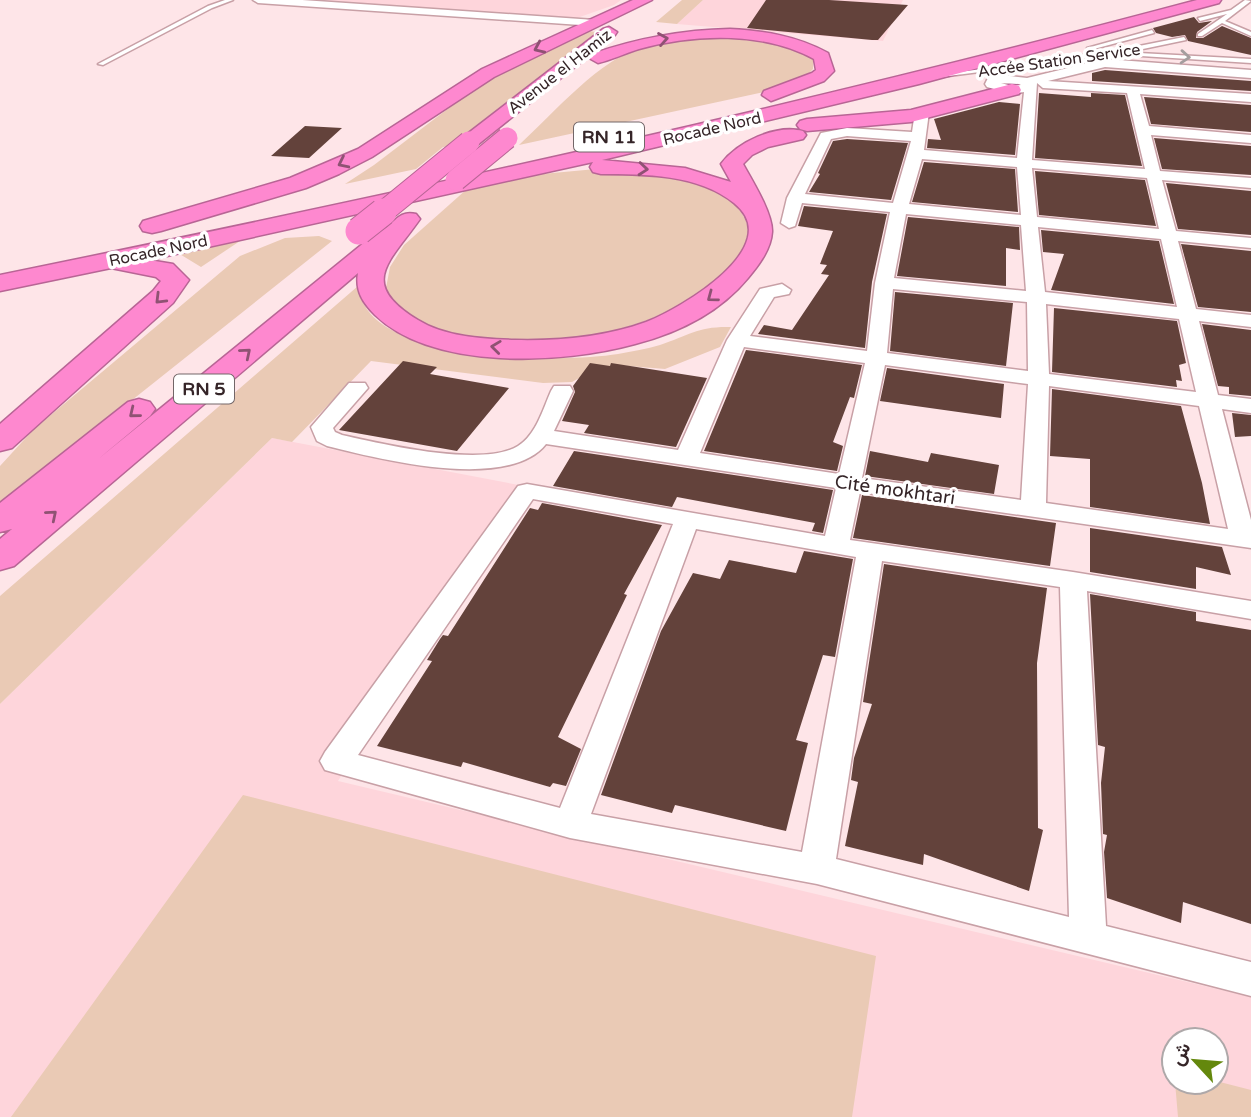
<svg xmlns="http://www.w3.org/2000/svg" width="1251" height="1117" font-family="'Varela Round',Vazirmatn,sans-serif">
	<rect width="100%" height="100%" fill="#fee5e8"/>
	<path fill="#fed5db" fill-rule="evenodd" d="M272,0h349l-7,5 -37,13z
		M703,0h200l-20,41 -206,-17z
		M272,438l252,48 -186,295 913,216v120h-1251v-413zM1174,1040h42v42h-42z"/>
	<path fill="#eacab5" d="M682,0h21l-26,24 -21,-2z
		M586,31l12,1 -148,114 -7,1 -27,22 -71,15 29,-19 105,-80z
		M715,36c31,3 76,1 98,23v10l-11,11 -33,11 -250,54c36,-33 80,-86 127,-100 22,-7 46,-7 69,-9z
		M596,169c51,5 133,0 153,59 -2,7 -3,15 -6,21 -3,6 -9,12 -13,17 -63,77 -248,102 -328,44 -7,-5 -12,-15 -16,-22l4,-21 14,-22 63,-56 75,-15z
		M319,236l13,5 -225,179 -107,90v-44l33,-36 207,-174 45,-18z
		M243,239l-42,28 -23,-14z
		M358,286c2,7 3,15 7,20 30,55 199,57 253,48 14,-3 29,-5 42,-9 29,-10 39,-19 71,-18l-11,20 -55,22 -49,-4 -26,7 -18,10 -29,1 -172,-22 -79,81 -20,-4 -272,266v-108z
		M243,795l633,161 -24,161h-841z
		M1216,1081l35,9v27h-73l-3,-35z"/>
	<path fill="#63423b" d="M766,0h63l79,5 -30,35h-6l-125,-12z
		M1194,17l5,6 13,-2 -15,11 -1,6h7l19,-12 29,12v17l-63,-14 -3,-6 -13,2 -16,-4 -3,-5z
		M1105,70l146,11v10l-159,-10v-8z
		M1039,93l52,4v-4l34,2 17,71 -107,-8z
		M1144,97l107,8v27l-100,-8z
		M999,102l21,2 -5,51 -88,-7 1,-9 13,1 -7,-21z
		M305,126l37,2 -33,30 -38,-2z
		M1154,138l97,8v29l-89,-6z
		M847,139l61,4 -17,57 -82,-8 11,-18 -2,-1 15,-32z
		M924,162l91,7 3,43 -106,-10z
		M1035,171l110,9 11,46 -117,-11z
		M1166,183l85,8v44l-73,-6z
		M804,206l83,8 -15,68 -7,66 -107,-14 6,-9 28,5 37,-55 -8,-1 6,-9 -7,-1 13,-33 -35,-5z
		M908,217l111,10 1,23 -14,-2v38l-109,-10z
		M1041,230l118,11 15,63 -123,-14 13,-36 -21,-2z
		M1181,244l70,7v61l-53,-5z
		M895,292l118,11 -7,63 -116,-15z
		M1054,308l123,13 9,42 -7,2 3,16 -6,-1 1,7 -125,-15z
		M1202,324l49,6v66l-22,-2v-7l-11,-1z
		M746,350l116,15 -8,33 -4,-1 -17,45 10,4 -6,25 -133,-20z
		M403,361l34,6 -7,7 79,14 -52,63 -118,-21z
		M590,363l20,3 1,-3 96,15 -31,69 -92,-14 5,-8 -27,-4 13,-29 -2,-6z
		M887,368l117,16 -3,34 -121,-17z
		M1052,389l129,17 21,77 8,41 -120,-17v-48l-40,-3z
		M1232,413l19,2v21l-16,1z
		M574,451l259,39 -10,43 -11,-2 3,-8 -138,-26 -5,10 -119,-21z
		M870,451l58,11 3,-9 68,12 -5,29 -129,-18z
		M862,495l194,28 -6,43 -197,-28z
		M542,503l120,22 -38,69 3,1 -69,142 23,12 -15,37 -13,-3 -3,4 -87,-25 -2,5 -84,-21 55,-85 -5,-1 13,-21 3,-4 5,1 82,-128 8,2z
		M1090,528l132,19 9,28 -35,-8v22l-106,-17z
		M804,551l49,8 -18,98 -12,-2 -27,85 12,3 -22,88 -111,-26 -3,8 -71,-18 60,-164 32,-58 27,6 9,-19 67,13z
		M884,564l163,24 -10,75 1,165 5,2 -14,61 -105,-37 -1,11 -78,-19 13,-64 -7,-2 3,-22 18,-54 -9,-2z
		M1090,594l106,18v9l55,9v294l-68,-22 -2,21 -74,-25 -3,-46 3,-17 -4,-1 -2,-51 4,-36 -7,-2z"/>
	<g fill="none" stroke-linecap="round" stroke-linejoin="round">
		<g stroke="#c8a0a6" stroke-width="3">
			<path id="lane" d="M225,0h8l-21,8 -109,57 -5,-1 110,-58z
				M1245,0l6,1 -26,20 26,11v4l-29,-13 -20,13h-4v-2l29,-20 -27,7 -2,-3 33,-8z
				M1152,30l2,3 -64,17 -3,-2z
				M1184,37l2,3 -67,14 -178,23 -3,-2 181,-25z
				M1139,53l112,6v4l-110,-7z"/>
		</g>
		<g stroke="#c8a0a6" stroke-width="3">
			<path id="street" d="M253,0h49l293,20 5,3 -5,3 -337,-23z
				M1105,59l146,11v8l-146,-11 -57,14 203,13v8l-111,-8 9,32 102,9v8l-100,-8 9,36 91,7v10l-89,-8 14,51 75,7v10l-73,-7 18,68 55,6v12l-52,-6 19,74 33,4v14l-29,-4 29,111v28l-391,-56 -10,48 223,32 178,29v18l-164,-28 19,335 145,36v34l-434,-112 -247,-46 -245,-68 -5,-9 5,-9 193,-266 9,-2 298,52 11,-48 -290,-44c-38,48 -167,15 -219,2l-10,-5 -6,-14 38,-44h16l3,5 -35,40 2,4 7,3c40,9 141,33 176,11 18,-11 25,-37 33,-55l3,-5h16l3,5 -19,40 124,19 49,-110 33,-51 22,-5 9,6 -2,4 -15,3 -24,39 117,15 8,-68 15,-71 -88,-9 -7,23 -6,2 -8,-5 6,-25 34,-65 26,-5 65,4 3,-20 7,-4 7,4 -5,38 93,8 7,-66 -12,2 -25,-7 -2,-3 3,-6 14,-3 25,3zM1001,83l18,1 2,1 -9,1zM1037,83l6,5 84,5 18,76 -113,-9zM847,136l64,5 -18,62 -88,-9 26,-55zM922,159l95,8 4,48 -112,-11zM1032,168l115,10 12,51 -122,-12zM906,214l115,11 5,66 -132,-13zM1038,227l123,12 16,68 -132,-15zM893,289l134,13 1,69 -141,-18zM1046,304l133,15 17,73 -147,-18zM744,347l121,16 -26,111 -139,-21zM885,365l143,19 -7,116 -159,-22zM1049,386l150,20 29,123 -182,-26zM533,499l140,25 -113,284 -202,-53zM696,529l160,28 -54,295 -211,-38zM882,561l178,26 9,330 -233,-58z"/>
		</g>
		<g stroke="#b86595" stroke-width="3">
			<path id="highway" d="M633,0h19l-158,77 -122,80 -33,17 -33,14 -145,43 -9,2 -9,-2 -3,-5 3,-5 147,-43 33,-14 35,-15 124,-80z
				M1197,0h24l-2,3 -300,81 -317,76 83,8 46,14 -10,-18c16,-22 55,-40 82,-33l3,4 -3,4 -35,8 -16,8 -9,9c9,16 30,50 29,68 -1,17 -13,33 -24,46 -28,34 -70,55 -113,66 -72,20 -202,27 -260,-29 -12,-12 -20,-24 -17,-42l-344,293 -14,4v-31l12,-10 -12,3v-29l128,-101 11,-3 11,3 5,7 -5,7 -53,44 279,-227c18,-5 20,-24 40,-19l4,5c-30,43 -63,64 -2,101 27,17 66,19 97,20 44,1 90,-3 131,-18 34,-13 142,-76 88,-119 -36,-29 -90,-29 -133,-29l-8,-2 -3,-5 3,-5 -444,98 24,4 16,16 -16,23 -161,145 -12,3v-27l153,-133 8,-10 -5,-4 -45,-9 -111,23v-16c402,-82 801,-169 1197,-275z
				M609,27l8,5 -2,3 -139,111h-14l-3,-4 3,-4 141,-109z
				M730,29c35,2 67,7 98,24l6,18 -10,10 -53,20 -9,-6 2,-4 48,-18 4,-3 -2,-11c-51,-28 -120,-25 -175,-10 -14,4 -27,11 -41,14l-9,-5 3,-4c46,-16 89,-24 138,-25z
				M1012,84l7,2 2,4 -2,4 -108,28 -104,9 -7,-2 -3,-4 3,-4 7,-2 104,-9z"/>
		</g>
		<use href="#lane" fill="#fff" fill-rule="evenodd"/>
		<use href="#street" fill="#fff" fill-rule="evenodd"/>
		<use href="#highway" fill="#fe88cf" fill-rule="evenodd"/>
		<g stroke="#b86595" stroke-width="23" stroke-linecap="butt">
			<path id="highway-bridge-far1" d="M456,180l51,-42
				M381,214l88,-72"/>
		</g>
		<g stroke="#b86595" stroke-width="29" stroke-linecap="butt">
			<path id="highway-bridge" d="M359,231l24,-19"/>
		</g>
		<use href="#highway-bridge-far1" stroke="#fe88cf" stroke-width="21"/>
		<use href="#highway-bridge" stroke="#fe88cf" stroke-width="27"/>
	</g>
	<defs><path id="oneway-chevron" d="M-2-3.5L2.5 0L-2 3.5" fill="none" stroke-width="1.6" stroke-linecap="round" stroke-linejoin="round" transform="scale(1.75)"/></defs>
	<g stroke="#8f5273">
		<use href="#oneway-chevron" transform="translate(663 39) rotate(-10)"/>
		<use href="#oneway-chevron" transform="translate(539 48) rotate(156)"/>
		<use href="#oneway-chevron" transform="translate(343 163) rotate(154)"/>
		<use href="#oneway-chevron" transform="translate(643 169) rotate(5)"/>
		<use href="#oneway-chevron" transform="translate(712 297) rotate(143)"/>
		<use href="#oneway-chevron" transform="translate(160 299) rotate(135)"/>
		<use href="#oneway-chevron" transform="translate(496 347) rotate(-173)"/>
		<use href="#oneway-chevron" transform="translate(246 353) rotate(-40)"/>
		<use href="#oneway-chevron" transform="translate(134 413) rotate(141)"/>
		<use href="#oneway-chevron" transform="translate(52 515) rotate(-40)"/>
	</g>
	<use stroke="#a49d9e" href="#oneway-chevron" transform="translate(1185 57) rotate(4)"/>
	<g text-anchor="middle" stroke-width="7" stroke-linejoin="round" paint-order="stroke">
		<g font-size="16" fill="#352528" stroke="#fff">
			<text transform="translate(1059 60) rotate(-8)" y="6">Accée Station Service</text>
			<text transform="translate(559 71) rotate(-38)" y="6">Avenue el Hamiz</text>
			<text transform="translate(712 128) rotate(-13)" y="6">Rocade Nord</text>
			<text transform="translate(158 250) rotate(-12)" y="6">Rocade Nord</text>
		</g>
		<g fill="#fff" stroke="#726668" stroke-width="2">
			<rect x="574" y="122.5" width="70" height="29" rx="5"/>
			<rect x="174" y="374.5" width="60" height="29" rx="5"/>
		</g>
		<g font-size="18" font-weight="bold" fill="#352528">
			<text x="609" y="143">RN 11</text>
			<text x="204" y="395">RN 5</text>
		</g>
		<g font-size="19" fill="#352528" stroke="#fff">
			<text transform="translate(895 489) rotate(8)" y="7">Cité mokhtari</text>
		</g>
	</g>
	<g transform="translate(1195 1061) rotate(296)"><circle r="33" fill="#ffffff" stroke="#aea8a9" stroke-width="2"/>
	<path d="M0-5L12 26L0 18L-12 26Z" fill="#64880d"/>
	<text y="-10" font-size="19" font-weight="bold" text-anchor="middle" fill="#352528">ش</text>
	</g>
</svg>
